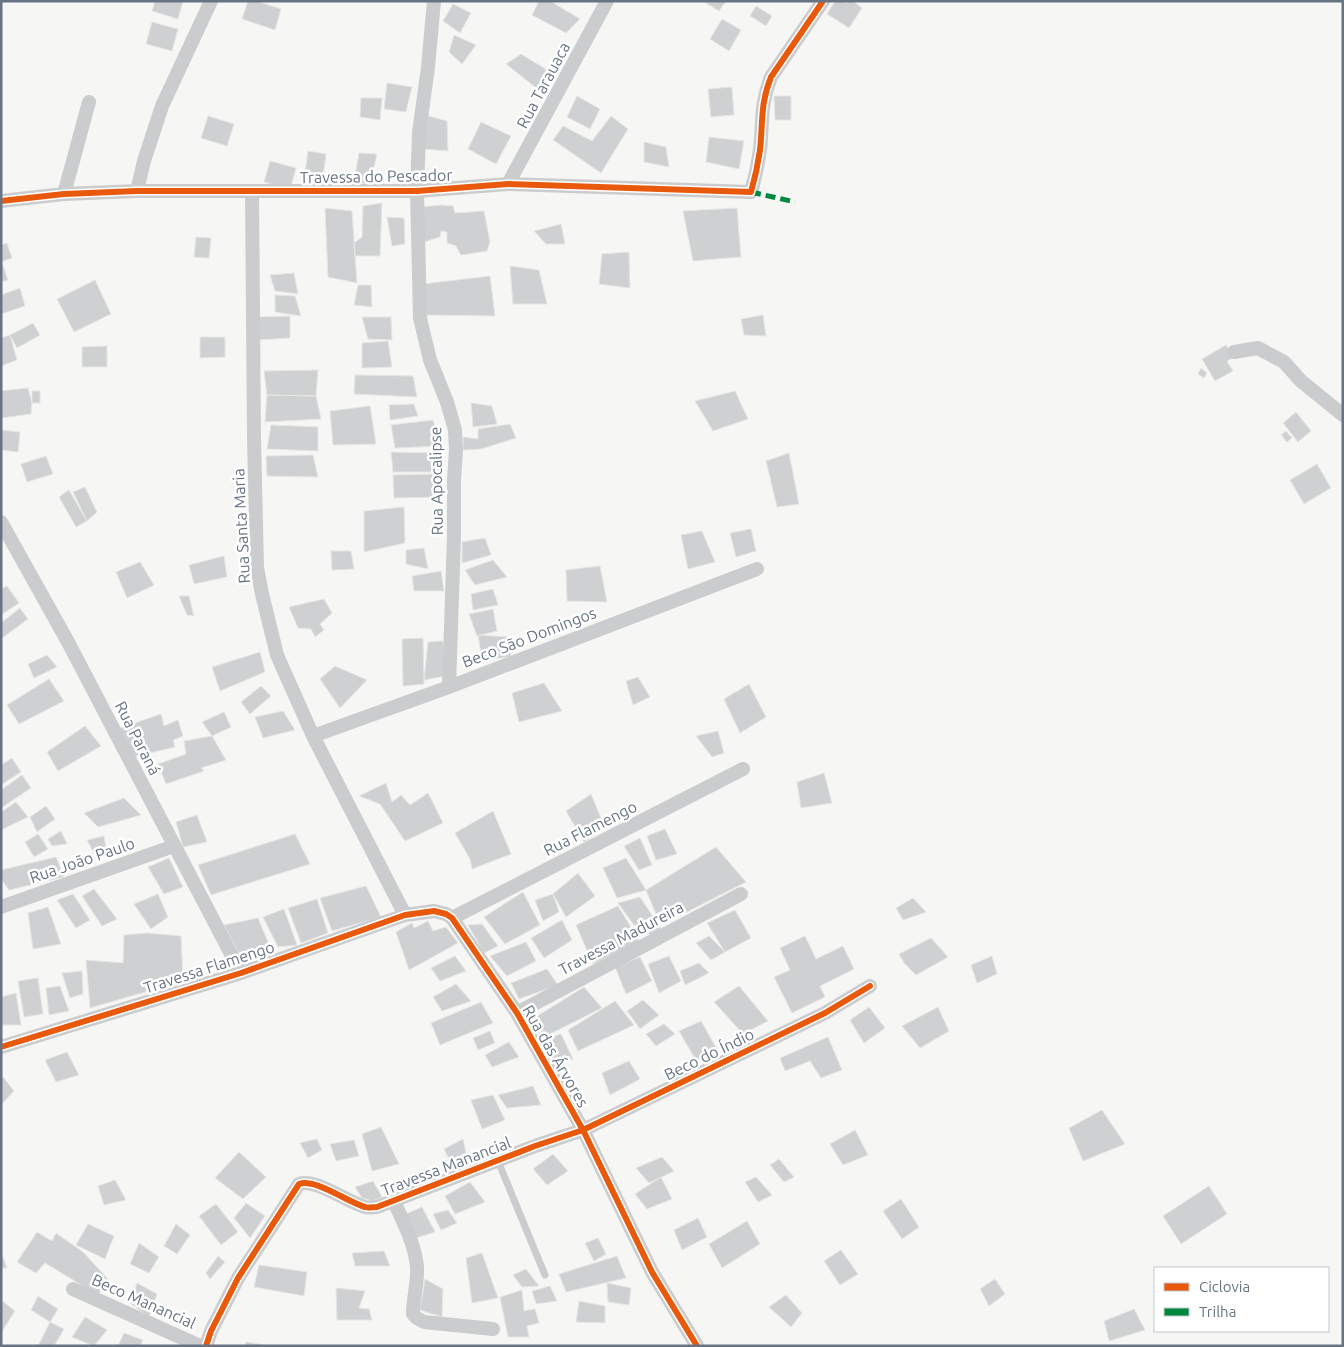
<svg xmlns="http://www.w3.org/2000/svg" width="1344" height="1347" font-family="Ubuntu,sans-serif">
	<rect width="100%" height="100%" fill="#f6f6f5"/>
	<path fill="#ced0d1" stroke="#e6e6e5" d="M155,1h28l-5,18 -26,-8z
		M248,1h8l25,8 -6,21 -33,-11z
		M539,1h11l30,18 -14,14 -34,-18z
		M707,1h19l-7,10 -13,-8z
		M835,1h9l3,2 2,-2h4l9,7 -13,20 -22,-14z
		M453,4l18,9 -11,20 -17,-12z
		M756,6l16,10 -6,10 -16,-10z
		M722,19l19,11 -12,21 -19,-12z
		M152,22l26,7 -6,22 -26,-7z
		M454,35l22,10 -14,19 -13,-12z
		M521,54l36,22 -17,15 -34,-27z
		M387,83l25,4 -6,25 -22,-3z
		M732,87l2,28 -23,2 -3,-28z
		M577,96l23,13 -10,20 -23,-12z
		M774,96h17v24h-16z
		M361,98h21l-2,22 -20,-3z
		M425,115l22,6 1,30 -24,-2z
		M208,116l26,8 -7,22 -26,-8z
		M611,116l17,13 -27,44 -48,-33 10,-14 29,15z
		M481,122l30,14 -15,28 -28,-15z
		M709,137l35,4 -5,28 -33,-7z
		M644,142l22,5 3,20 -25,-5z
		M308,151l18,3 -3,22 -18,-3z
		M359,153l18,1 -7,31 -16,-3z
		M270,161l26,7 -6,22 -26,-8z
		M382,203l-2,53h-25l-1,-13 8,-6 1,-31z
		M442,205l11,1 2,7 29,-2 6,31 -3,9 -26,4 -5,-9 -9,-3v-11l-6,-1 -1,6 -16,5 -3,-35z
		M325,208l27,3 5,72 -29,-6z
		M737,208l4,49 -48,4 -10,-50z
		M387,217l17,1 1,26 -13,2z
		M561,224l4,20h-19l-12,-13z
		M196,237l15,1 -2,20 -15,-1z
		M7,243l5,15 -11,4v-17z
		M629,252l1,36 -31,-4 3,-30z
		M3,265l5,15 -7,2v-16z
		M510,266l29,4 8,34h-34z
		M294,273l4,21 -23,-3 -5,-16z
		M490,276l5,40 -69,-1 -3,-31z
		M95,280l16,34 -37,18 -17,-33z
		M358,285h13l1,22 -18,-2z
		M20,288l5,18 -24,8v-19z
		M275,295l20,1 6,20 -26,-4z
		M763,315l3,21 -22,-1 -3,-16z
		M290,316v22l-33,2 2,-23z
		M362,317h29l1,23 -24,-1z
		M33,323l7,12 -23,13 -7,-13z
		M10,335l7,25 -16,6v-28z
		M200,337h25v20l-25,1z
		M388,341l4,26 -30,1v-25z
		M1226,345l7,13 -6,3 6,10 -18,10 -13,-22z
		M107,346v21h-25v-20z
		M1201,368l6,5 -3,5 -6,-4z
		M318,370l-2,26 -49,-1 -3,-24z
		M355,375l58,1 4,21 -63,-3z
		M28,388l4,15 -1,11 -30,4v-27z
		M32,391h8v12h-8z
		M735,391l13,28 -35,12 -18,-30z
		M267,395l49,1 5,23 -56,3z
		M471,403l21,3 5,18 -24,3z
		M414,404l4,12 -28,4 -1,-15z
		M370,406l6,38 -43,1 -3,-34z
		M1296,412l15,19 -13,11 -15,-19z
		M433,420l7,26 -45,2 -4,-23z
		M510,424l6,14 -35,11 -18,1v-13l15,2v-10z
		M271,425l47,2v24l-51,-2z
		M1,430l19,2 -2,20 -17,-2z
		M1286,431l6,7 -5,4 -6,-7z
		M391,452l46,1 3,19h-47z
		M789,453l10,51 -22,3 -11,-46z
		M313,455l5,22 -51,-1 -1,-20z
		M46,456l7,18 -26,8 -6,-18z
		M1317,464l14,24 -27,16 -14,-24z
		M439,474l1,23 -46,1 -1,-23z
		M85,487l12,25 -10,9 -14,-29z
		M69,490l18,31 -11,6 -17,-30z
		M404,507l1,36 -41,9v-41z
		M751,529l5,22 -20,6 -6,-24z
		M702,531l13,31 -27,7 -7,-34z
		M485,538l6,17 -29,8v-21z
		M424,548l4,21 -22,-5v-14z
		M331,551h20l3,18 -22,1z
		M224,556l3,21 -33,7 -5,-19z
		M493,560l14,17 -32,8 -10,-15z
		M140,562l14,23 -27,13 -11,-26z
		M600,566l7,36 -40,-1 -1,-31z
		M441,571l3,20h-30l-2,-15z
		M7,586l12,17 -18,12v-26z
		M493,589l5,16 -25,5 -2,-16z
		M179,596h10l5,20 -7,-1z
		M324,599l8,14 -12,11 4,6 -9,7 -4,-8 -13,-1 -9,-21z
		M20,608l8,11 -27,20v-16z
		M493,609l4,22 -20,5 -8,-22z
		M478,635l31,2 2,20 -29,3z
		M423,638l1,46 -21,2 -1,-47z
		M443,641l3,35 -22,4 4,-38z
		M260,652l5,20 -45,19 -8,-24z
		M47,655l10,12 -23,11 -6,-14z
		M335,666l32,14 -27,28 -20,-29z
		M638,677l12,20 -17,8 -7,-24z
		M49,679l15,22 -45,23 -12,-19z
		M544,683l18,28 -43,11 -7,-29z
		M749,684l17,33 -26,16 -16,-34z
		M261,686l10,10 -21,18 -9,-12z
		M283,711l12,19 -32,8 -8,-21z
		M224,712l7,15 -19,9 -10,-14z
		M161,714l3,12 14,-6 5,16 -10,4 2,7 -41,10 -14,-29z
		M85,726l16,20 -43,25 -11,-19z
		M718,731l6,22 -12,4 -16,-21z
		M212,736l14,24 -25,8 3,3 -38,13 -8,-20 28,-10 -2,-13z
		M12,758l9,14 -20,13v-20z
		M824,773l8,30 -31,5 -4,-26z
		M22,775l9,13 -30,20v-18z
		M386,783l6,19 9,-7 9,10 18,-12 15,30 -38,18 -25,-37 -21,-8z
		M591,794l14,34 -21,14 -18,-31z
		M124,798l17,17 -43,12 -14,-14z
		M16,802l12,15 -27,13v-18z
		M46,806l9,13 -18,13 -7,-15z
		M493,811l18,43 -39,15 -2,-10 -15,-26z
		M197,815l10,27 -24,5 -7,-25z
		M665,829l12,25 -21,6 -9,-24z
		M61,831l6,13 -15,2 -4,-7z
		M38,834l10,15 -14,8 -9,-15z
		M295,834l15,30 -99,31 -13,-30z
		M104,836l2,14 -11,5 -8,-15z
		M640,838l12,27 -13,5 -15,-24z
		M716,847l30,35 -65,33 -9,-9 -16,8 -10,-24z
		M56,857l8,20 -55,13 -8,-11v-9z
		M169,858l14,29 -19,7 -16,-27z
		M626,858l20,32 -29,8 -14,-30z
		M578,873l17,23 -29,21 -13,-23z
		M366,886l15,31 -49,14 -12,-33z
		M94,889l23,30 -15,7 -20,-30z
		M523,892l17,33 -35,19 -21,-27z
		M73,894l17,26 -14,8 -19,-28z
		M158,894l10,23 -17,12 -17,-25z
		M553,894l6,18 -16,9 -8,-21z
		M640,897l21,32 -10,8 -6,-10 -11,-2 -16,-22z
		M913,898l13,14 -23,8 -7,-12z
		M317,899l11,34 -27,10 -13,-35z
		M618,906l22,36 -47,22 -17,-39z
		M48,907l13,37 -28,5 -5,-36z
		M284,909l13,36 -19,2 -15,-30z
		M735,910l16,28 -26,14 -18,-29z
		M258,918l15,36 -30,7 -19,-36z
		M562,920l10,20 -28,18 -13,-20z
		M428,921l5,10 13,-4 12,16 -49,27 -13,-38 16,-9 2,5z
		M482,924l16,22 -14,7 -16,-28z
		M147,933l34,3 2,45 -93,27 -4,-48 37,3 1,-28z
		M709,936l16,16 -14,8 -15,-17z
		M805,936l11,23 27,-13 11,23 -34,17 5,11 -33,16 -18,-36 16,-7 -10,-22z
		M931,938l17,19 -32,18 -12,-12 -5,-9z
		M526,942l10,19 -29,15 -17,-20z
		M455,956l11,15 -26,10 -9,-13z
		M669,956l12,25 -22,12 -11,-29z
		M992,956l5,18 -20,9 -6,-18z
		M640,957l12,24 -26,13 -11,-27z
		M699,963l10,10 -24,12 -5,-14z
		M547,969l11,16 -39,14 -8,-16z
		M82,971l1,23 -13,4 -8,-25z
		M38,978l5,36 -19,3 -6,-36z
		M456,984l15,17 -29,10 -9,-14z
		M60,986l9,25 -20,4 -3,-27z
		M739,986l29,35 -25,13 -29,-32z
		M584,987l18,21 -62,31 -6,-21z
		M16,993l5,32h-20v-28z
		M643,1000l16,15 -19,14 -13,-18z
		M615,1001l19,24 -56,26 -10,-21z
		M481,1002l12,21 -53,22 -9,-22z
		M869,1007l16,21 -21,15 -14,-23z
		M938,1007l11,24 -29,17 -18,-22z
		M701,1021l17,30 -21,11 -18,-31z
		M664,1024l11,10 -19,12 -10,-12z
		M490,1031l5,12 -17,7 -5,-12z
		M561,1034l12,25 -25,7 -12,-24z
		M828,1037l14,33 -21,8 -11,-17 -25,10 -5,-13z
		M509,1042l10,15 -27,10 -7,-12z
		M67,1052l12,23 -23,7 -11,-22z
		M629,1061l11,18 -30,16 -8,-22z
		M1,1077h2l11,14 -12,13z
		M533,1086l8,19 -34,3 -9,-13z
		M493,1095l12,25 -23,9 -11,-29z
		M1102,1110l23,34 -42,17 -14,-33z
		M381,1127l18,37 -27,7 -10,-37z
		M855,1130l13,25 -25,10 -13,-21z
		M317,1139l5,11 -14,8 -8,-15z
		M463,1139l3,14 -16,8 -6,-12z
		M354,1140l5,16 -23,5 -6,-17z
		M239,1152l27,25 -23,22 -28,-21z
		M553,1154l15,17 -21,14 -14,-16z
		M662,1157l12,14 -25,12 -13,-15z
		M779,1159l15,18 -10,5 -14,-17z
		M661,1177l11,22 -25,10 -12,-15z
		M756,1177l16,18 -14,7 -13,-20z
		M115,1180l11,20 -22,5 -6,-19z
		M373,1181l9,16 -9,4 -11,-3 -7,-11z
		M470,1182l15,20 -30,12 -10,-18z
		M1209,1186l18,28 -46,30 -18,-28z
		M901,1199l18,28 -17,12 -19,-28z
		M246,1203l19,13 -15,22 -16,-20z
		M216,1204l22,28 -17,13 -22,-29z
		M422,1207l13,25 -22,7 -12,-23z
		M448,1210l9,13 -16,7 -8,-16z
		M698,1218l9,19 -25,13 -8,-20z
		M747,1221l13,23 -38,24 -13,-24z
		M88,1224l26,12 -9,23 -29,-14z
		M176,1224l14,11 -13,19 -13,-8z
		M37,1232l15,9 4,-8 27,19 25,27 -10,16 -53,-32 -9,10 -19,-11z
		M598,1238l8,16 -12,7 -9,-18z
		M139,1243l20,14 -10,16 -19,-9z
		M841,1250l17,24 -18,11 -16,-24z
		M384,1251l6,15h-35l-3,-13z
		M1,1252l6,16h-6z
		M482,1253l16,45 -26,5 -6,-45z
		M218,1256l7,6 -15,17 -4,-6z
		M617,1256l9,22 -60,14 -7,-18z
		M259,1265l48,7 -3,24 -50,-9z
		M526,1269l13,17 -17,1 -9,-12z
		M425,1279l18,10 -1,28 -22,-7z
		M995,1279l10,15 -16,12 -9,-17z
		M137,1283l20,11 -8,23 -18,-13z
		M607,1283l24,5 -2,17 -21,-3z
		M550,1286l7,15 -21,3 -4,-13z
		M336,1288l29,3 -6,17 10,1 3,11h-35z
		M522,1290l2,21 11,-2 4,14 -12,3 2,11h-21l-8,-40z
		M786,1295l16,18 -11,14 -22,-20z
		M38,1296l20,13 -8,13 -19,-12z
		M1,1300l14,11 -14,22z
		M579,1301l26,5v17l-29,-1z
		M1134,1309l11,21 -36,11 -5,-20z
		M85,1317l22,13 -13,16 -22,-9z
		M50,1322l14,7 -10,17h-16z
		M124,1333l19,7 -3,6h-22z
		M246,1342l26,4h-27z"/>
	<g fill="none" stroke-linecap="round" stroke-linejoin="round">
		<path stroke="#cbcccd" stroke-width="7" d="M498,1161l47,114"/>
		<path stroke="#cbcccd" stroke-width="14" d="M434,1l-6,66 -9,66 -2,58 3,127 10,42 17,42 8,28 1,20 -2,30v56l-5,151
			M508,184l99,-183
			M137,191l7,-30 18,-55 49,-105
			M252,192l2,246 3,129 5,27 15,61 36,81 92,179
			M64,194l25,-92
			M1,201l63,-7 73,-3h280l91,-7 243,8c4,-14 7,-28 9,-42 3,-27 0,-46 11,-73l52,-76
			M1234,352l24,-4 26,14 17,19 42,34
			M1,522l67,120 173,331
			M313,736l136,-49 308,-118
			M1,907l173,-61
			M452,918l291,-149
			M517,1013l224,-119
			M1,1047l240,-74 164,-58 29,-4 12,3 6,4 65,95 66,117 69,142 45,74
			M394,1201c9,21 21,43 23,66 1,16 -4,31 -4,47l4,4 7,4 69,7
			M73,1289l127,57
			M206,1346l5,-15 27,-53 61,-94c16,-6 48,18 66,23 3,1 8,0 12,0l158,-61 48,-16 242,-117 45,-27"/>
		<path stroke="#00873e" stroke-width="5" stroke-dasharray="10 5" stroke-linecap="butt" d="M751,192l44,10"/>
		<g stroke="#fff" stroke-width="9">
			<path id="cycleway" d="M1,201l63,-7 73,-3h280l91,-7 243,8c4,-14 7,-28 9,-42 3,-27 0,-46 11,-73l52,-76
				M1,1047l240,-74 164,-58 29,-4 12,3 6,4 65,95 66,117 69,142 45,74
				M206,1346l5,-15 27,-53 61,-94c16,-6 48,18 66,23 3,1 8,0 12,0l158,-61 48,-16 242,-117 45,-27"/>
		</g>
		<use href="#cycleway" stroke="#e8590c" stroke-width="6"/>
	</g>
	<g text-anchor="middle" stroke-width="5" stroke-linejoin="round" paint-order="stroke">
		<g font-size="16" fill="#687484" stroke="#fff">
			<text transform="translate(543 85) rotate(-62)" y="6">Rua Tarauaca</text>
			<text transform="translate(376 176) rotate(-1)" y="6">Travessa do Pescador</text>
			<text transform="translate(436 481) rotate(-91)" y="6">Rua Apocalipse</text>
			<text transform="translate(241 526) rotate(-93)" y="6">Rua Santa Maria</text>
			<text transform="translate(529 637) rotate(-21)" y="6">Beco São Domingos</text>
			<text transform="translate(138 738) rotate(63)" y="6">Rua Paraná</text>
			<text transform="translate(590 828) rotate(-27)" y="6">Rua Flamengo</text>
			<text transform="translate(82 860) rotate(-19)" y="6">Rua João Paulo</text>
			<text transform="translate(621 938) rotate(-28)" y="6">Travessa Madureira</text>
			<text transform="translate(209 967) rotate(-18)" y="6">Travessa Flamengo</text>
			<text transform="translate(709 1054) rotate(-26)" y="6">Beco do Índio</text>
			<text transform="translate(556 1056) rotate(60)" y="6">Rua das Árvores</text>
			<text transform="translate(446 1166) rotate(-21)" y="6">Travessa Manancial</text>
			<text transform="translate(144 1301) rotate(24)" y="6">Beco Manancial</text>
		</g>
	</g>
	<rect width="1344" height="1347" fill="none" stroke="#687484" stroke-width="5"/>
	<rect x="1154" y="1267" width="175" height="65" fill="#ffffff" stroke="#c3c7ce"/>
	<rect x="1164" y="1283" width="25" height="8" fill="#e8590c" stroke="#c3c7ce"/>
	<text x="1199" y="1292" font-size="15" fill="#687484">Ciclovia</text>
	<rect x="1164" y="1308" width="25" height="8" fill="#00873e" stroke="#c3c7ce"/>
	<text x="1199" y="1317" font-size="15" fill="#687484">Trilha</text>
</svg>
